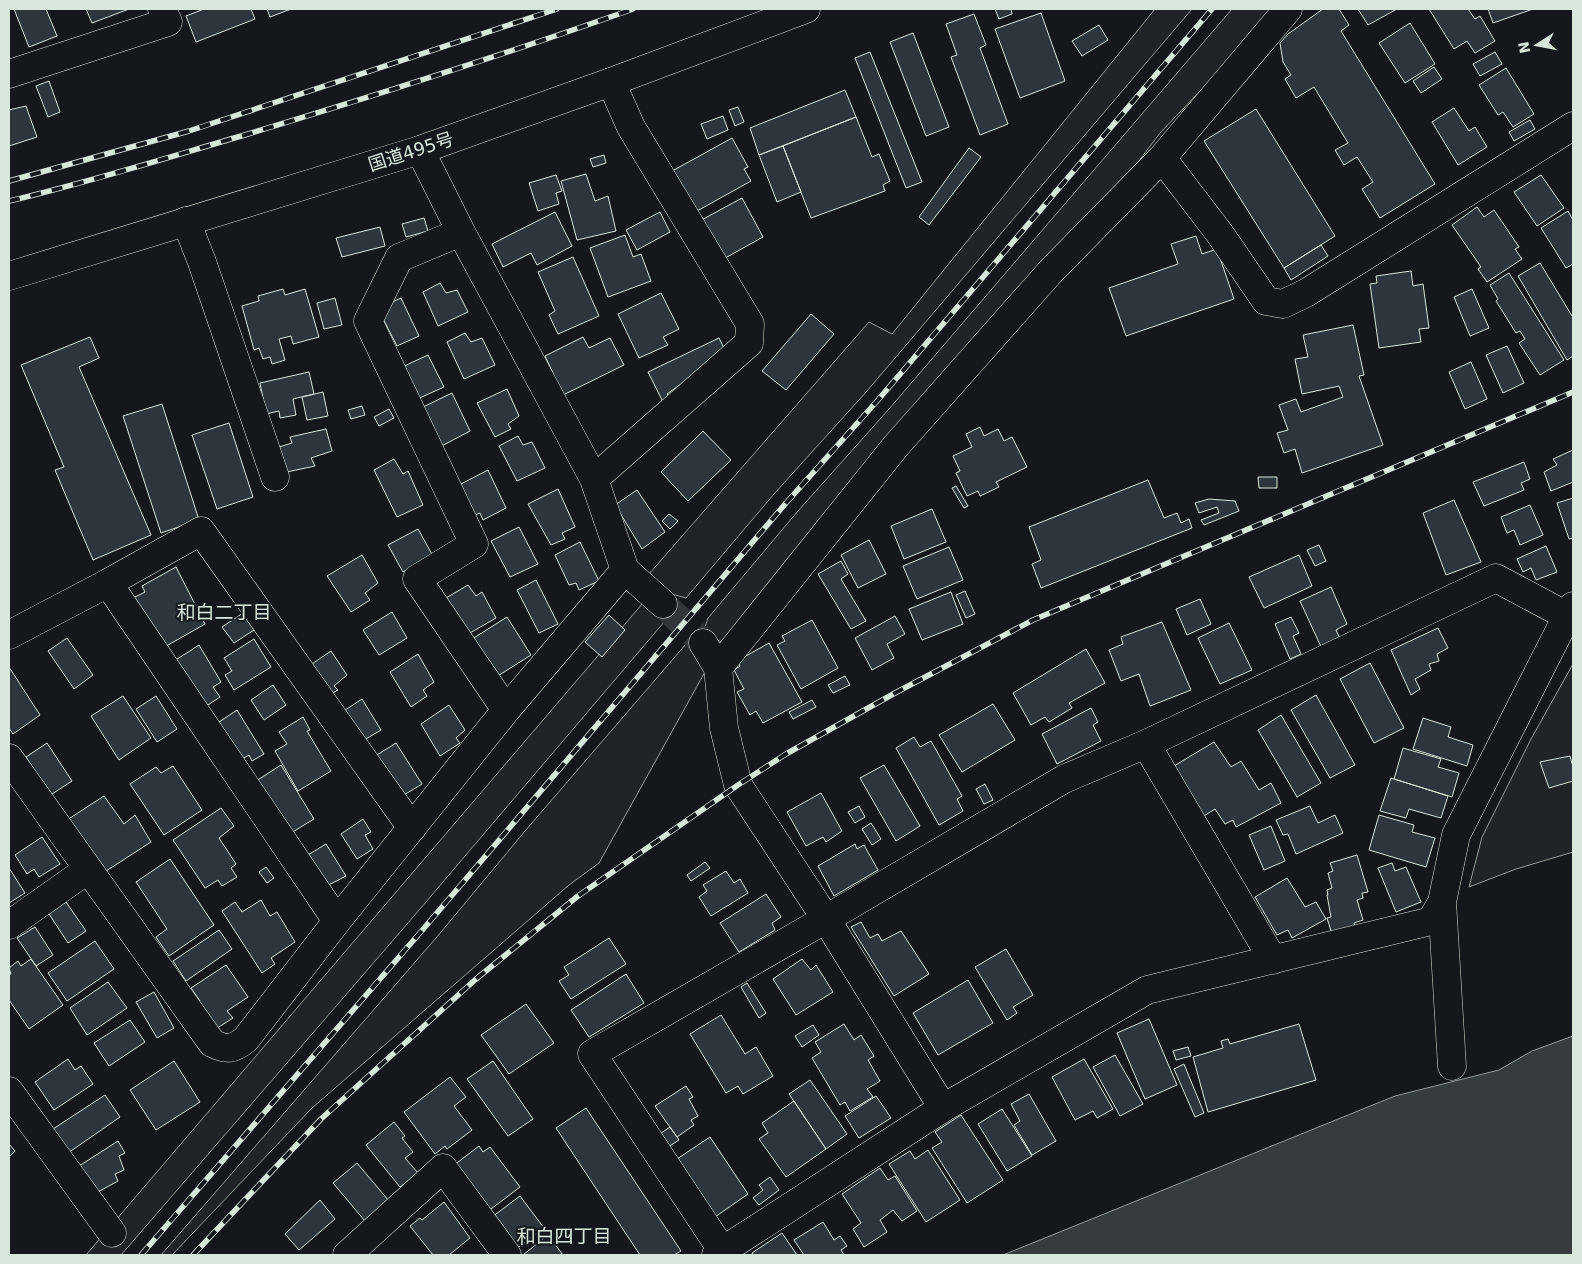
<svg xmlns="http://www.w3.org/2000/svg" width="1582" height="1264" font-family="'DejaVu Sans','Noto Sans JP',sans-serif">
	<rect width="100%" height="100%" fill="#14181c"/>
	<path fill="#202428" stroke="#939e99" d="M1155,9h37l-325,382 -93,103 -88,104 -25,-7 -12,-17 220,-252 23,12z
		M1232,9h46l-118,124 -34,45 -396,468 -27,-13 5,-15 90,-107 91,-102z
		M643,603l22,18 -251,295 -293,339h-35z
		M686,644l20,26 -107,193 -30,22 -257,223 -140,147h-11l275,-317 89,-107z
		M1573,664v188l-57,17 -47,18 13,-50 49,-98z"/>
	<path fill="#363b3e" stroke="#939e99" d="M1573,1036v219h-570l392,-159 104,-26 33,-19z"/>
	<path fill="#2c363c" stroke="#d8e6dc" d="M14,9h32l11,27 -28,11z
		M86,9h43l-37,14z
		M204,9h47l4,10 -59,23 -10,-26z
		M267,9h24l-21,8z
		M995,9h16l1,5 -13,5z
		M1323,9h16l10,16 -8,6 94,153 -55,34 -18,-29 11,-7 -16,-25 -13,8 -9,-15 13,-7 -34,-56 -18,11 -11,-19 6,-4 -8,-13 -3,-19 8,-9z
		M1358,9h39l-29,16z
		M1429,9h39l7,10 5,-3 15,25 -20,12 -8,-12 -13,8z
		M1488,9h45l-40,14z
		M1041,13l24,68 -45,17 -25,-69z
		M974,14l12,31 -6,3 28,76 -28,11 -29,-78 6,-2 -11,-31z
		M1410,23l25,41 -30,19 -26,-40z
		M1099,25l9,15 -26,16 -10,-15z
		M913,33l36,94 -23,9 -36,-94z
		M870,52l52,130 -16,6 -51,-130z
		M1495,52l7,12 -22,12 -7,-12z
		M1434,67l8,12 -21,14 -8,-12z
		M1506,68l28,46 -21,13 -10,-15 -5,3 -19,-30z
		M49,81l11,31 -12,5 -12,-31z
		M845,90l11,27 -97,38 -9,-27z
		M26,106l11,31 -28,9v-36z
		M738,107l6,15 -9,4 -6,-16z
		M1454,108l15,23 6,-4 12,20 -29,18 -26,-43z
		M1256,109l79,127 -51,32 -80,-127z
		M723,116l5,14 -21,9 -6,-15z
		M856,117l16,40 7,-3 11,27 -7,4 2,6 -74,27 -28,-72z
		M1530,120l5,9 -21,12 -5,-9z
		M732,138l16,29 -4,2 7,12 -63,35 -23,-41z
		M783,146l18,46 -24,10 -18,-47z
		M969,148l12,9 -52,68 -10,-8z
		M604,155l2,8 -13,4 -3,-8z
		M586,174l9,27 13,-5 8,35 -39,9 -16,-59z
		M556,175l6,16 -6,2 3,11 -21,7 -9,-28z
		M1541,175l23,33 -27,18 -23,-34z
		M742,198l21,39 -45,25 -22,-39z
		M1477,207l7,10 10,-7 25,37 -4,2 7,10 -35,23 -9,-13 3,-2 -29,-42z
		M1568,211l5,9v44l-7,4 -25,-40z
		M555,212l17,34 -35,19 -6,-12 -28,14 -11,-23z
		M660,212l10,20 -33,18 -11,-20z
		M424,218l4,13 -22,6 -4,-13z
		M380,227l5,19 -43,11 -6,-19z
		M625,235l8,22 8,-3 10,27 -43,16 -18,-49z
		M1196,236l6,18 15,-5 17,50 -108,37 -17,-48 69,-24 -7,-20z
		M1321,245l7,11 -37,24 -7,-12z
		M573,257l26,59 -41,18 -9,-19 6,-4 -17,-39z
		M1540,263l32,53 1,-1v41l-6,4 -49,-84z
		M1411,271l2,15 10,-2 6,44 -10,1 2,13 -42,6 -9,-64 7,-1 -1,-7z
		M1509,273l55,87 -24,15 -21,-32 6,-4 -5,-8 -4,2 -20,-32 2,-2 -8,-14z
		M440,283l6,10 11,-3 11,22 -30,14 -15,-34z
		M283,289l2,6 20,-6 14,48 -26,7 -2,-8 -12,3 6,21 -13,4 -2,-7 -7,2 -4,-11 -5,2 -12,-44 17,-5 -1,-5z
		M1472,289l17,39 -19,8 -16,-39z
		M661,293l18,36 -16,8 5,8 -29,13 -21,-44z
		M335,298l7,27 -18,4 -7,-26z
		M401,298l18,38 -22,10 -19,-37z
		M811,314l23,20 -48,56 -24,-19z
		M1353,325l11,50 -5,1 24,69 -81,28 -7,-24 -11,4 -7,-20 11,-3 -9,-25 17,-6 5,13 42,-15 -4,-11 -37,8 -7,-35 13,-2 -5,-22z
		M465,333l6,9 11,-4 13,27 -31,14 -17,-37z
		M90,337l9,21 -20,9 72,168 -58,25 -38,-90 9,-3 -43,-102z
		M583,337l6,11 21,-10 14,27 -67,33 -10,-21 6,-4 -8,-17z
		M719,338l7,14 -59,42 4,5 -7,5 -16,-32z
		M1507,346l17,37 -21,10 -17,-38z
		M428,355l16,32 -29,13 -15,-32z
		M1471,362l16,37 -22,10 -16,-37z
		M309,372l5,22 -21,5 3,16 -16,3 -1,-7 -13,3 -6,-31z
		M507,389l12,27 -11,8 3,5 -16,8 -18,-34z
		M323,392l5,24 -21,4 -5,-23z
		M452,393l18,38 -36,19 -15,-41z
		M162,404l37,116 -38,13 -38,-117z
		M362,406l3,9 -14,4 -3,-9z
		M389,409l5,9 -15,8 -5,-9z
		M229,423l24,74 -36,12 -25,-74z
		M980,427l4,9 14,-7 6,12 8,-4 15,30 -31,15 3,5 -19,9 -2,-5 -11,5 -11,-23 4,-2 -7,-15 19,-9 -6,-13z
		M326,429l6,22 -21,7 4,8 -33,7 -6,-25 16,-5 -2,-6z
		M703,431l28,29 -43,41 -27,-29z
		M518,436l5,9 9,-3 13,26 -28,13 -18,-35z
		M1573,450v32l-22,9 -7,-19 13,-7 -4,-6z
		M394,459l9,15 5,-3 15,34 -26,12 -23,-47z
		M1524,462l6,17 -9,4 3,7 -40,16 -11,-24z
		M488,470l18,38 -23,12 -3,-7 -7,3 -14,-31z
		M1258,477h19v11h-18z
		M1148,480l16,38 13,-5 4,10 8,-4 3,9 -151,60 -9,-24 9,-4 -12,-33z
		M956,486l12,20 -4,2 -12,-20z
		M558,489l17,38 -13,6 3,6 -14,6 -23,-41z
		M637,490l28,42 -23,17 -27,-44z
		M1573,498v40l-4,1 -12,-36z
		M1209,499l26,2 4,10 -35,14 -3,-5 18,-7 -2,-6 -18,6 -4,-10z
		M1454,500l27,62 -35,13 -23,-62z
		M1530,505l13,30 -23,10 -6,-15 -7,3 -6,-16z
		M932,509l14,33 -42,17 -13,-33z
		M669,514l9,7 -8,8 -8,-8z
		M519,527l19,37 -28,13 -19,-36z
		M418,529l15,27 -30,16 -15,-27z
		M869,540l17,34 -28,14 -17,-33z
		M580,542l19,39 -20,9 -3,-7 -7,2 -14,-30z
		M1319,545l7,16 -11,5 -8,-16z
		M1546,546l11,26 -21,8 -5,-12 -8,4 -6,-13z
		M949,547l14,33 -46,19 -14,-33z
		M362,555l16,28 -13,10 5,7 -19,12 -24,-36z
		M1299,555l13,31 -48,22 -15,-31z
		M841,561l7,13 -7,5 25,42 -15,8 -33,-55z
		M176,567l29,57 -44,25 -28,-51 12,-6 -3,-6z
		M536,580l22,44 -19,9 -22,-43z
		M468,585l8,11 6,-4 14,26 -33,19 -17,-39z
		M1331,587l16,37 -11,6 5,11 -19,8 -22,-48z
		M965,591l10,23 -9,4 -10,-23z
		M951,592l12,32 -41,16 -13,-31z
		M1200,599l11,25 -24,11 -11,-26z
		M392,612l15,26 -28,17 -16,-25z
		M243,613l11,17 -20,13 -12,-16z
		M609,615l16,15 -23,27 -17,-15z
		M895,616l10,18 -18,10 7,14 -22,12 -17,-32z
		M507,617l24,38 -38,24 -24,-38z
		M1291,617l8,16 -6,3 8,18 -11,5 -15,-35z
		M812,620l26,48 -37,21 -24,-44 8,-4 -3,-5z
		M1162,622l29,68 -41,16 -11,-32 -18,7 -12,-31 14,-6 -2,-7z
		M1229,623l23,47 -32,14 -22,-46z
		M1438,628l10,20 -11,6 2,7 -10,3 2,6 -16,9 5,10 -9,6 -20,-45z
		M67,638l26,37 -19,14 -26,-38z
		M254,639l17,28 -37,23 -9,-15 7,-4 -8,-13z
		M769,643l33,59 -39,21 -7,-12 -6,4 -13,-23 7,-3 -10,-19 6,-4 -3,-5z
		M199,645l22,37 -8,5 7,10 -18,12 -31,-46z
		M1086,649l19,34 -36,20 3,5 -23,14 -4,-5 -14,8 -18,-32z
		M331,651l16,24 -13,11 4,4 -14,8 -18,-30z
		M418,654l16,28 -11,8 4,6 -16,11 -21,-35z
		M1370,663l34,65 -30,15 -34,-64z
		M9,667l31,48 -27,19 -4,-6z
		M845,676l5,9 -17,8 -5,-8z
		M273,685l13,20 -22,15 -13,-20z
		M1316,695l39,70 -25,13 -39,-68z
		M123,696l28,42 -32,22 -28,-44z
		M156,696l21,33 -20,13 -21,-33z
		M362,699l19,31 -27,16 -18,-30z
		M812,700l4,7 -23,12 -4,-7z
		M993,704l22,36 -53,32 -23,-37z
		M449,705l16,25 -9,8 4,5 -20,13 -19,-32z
		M1091,708l7,14 -5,3 8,16 -44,23 -15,-30z
		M237,710l27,44 -12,7 -3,-6 -12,7 -18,-40z
		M1281,715l40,68 -24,14 -39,-67z
		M303,717l7,13 -3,1 24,40 -33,20 -23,-40 12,-7 -8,-12z
		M1423,718l28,9 -3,10 25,8 -6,21 -54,-17z
		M914,737l6,10 11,-6 31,55 -5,3 6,12 -24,14 -43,-77z
		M1214,742l17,25 10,-6 18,29 12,-7 10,20 -45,24 -3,-7 -8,4 -10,-15 -11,7 -30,-50z
		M47,743l25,38 -26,17 -18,-27 5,-3 -7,-11z
		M396,743l26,41 -28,17 -25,-41z
		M1403,748l38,11 -3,8 21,6 -7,24 -58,-18z
		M1570,756l3,11v14l-24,7 -9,-26z
		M281,765l33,54 -28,17 -33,-53z
		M884,765l36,61 -24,15 -36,-63z
		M173,766l29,44 -38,25 -34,-51 26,-17 5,6z
		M1391,778l57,18 -7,22 -32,-9 -3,9 -26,-7z
		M985,784l8,16 -9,4 -8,-15z
		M821,793l21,38 -16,11 -3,-5 -17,9 -19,-34z
		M104,796l20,28 11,-9 16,27 -48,31 -36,-53z
		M859,806l6,11 -10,6 -7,-11z
		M1310,806l8,17 17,-8 8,18 -47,21 -8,-20 -5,1 -7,-15z
		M221,808l13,18 -15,12 17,26 -5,4 6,9 -15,9 -4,-6 -13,8 -32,-48z
		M1379,815l35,10 -2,7 23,6 -9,29 -57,-17z
		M363,819l8,13 -6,3 8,14 -16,10 -16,-25z
		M871,823l10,16 -9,6 -10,-16z
		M1271,826l14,35 -21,9 -15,-35z
		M42,837l18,27 -21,13 -5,-8 -7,5 -12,-19z
		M326,844l20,32 -29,15 -19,-30z
		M855,844l2,5 7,-4 14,25 -44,26 -16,-30z
		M1357,855l11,37 -6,1 1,5 -6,2 6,20 -9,3 1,4 -23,7 -5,-16 4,-1 -4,-22h1l-1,-5 5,-2 -4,-15 5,-2 -3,-8z
		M170,859l44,66 -45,31 -13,-19 11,-8 -31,-47z
		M705,862l5,6 -19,13 -4,-6z
		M1392,863l3,8 11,-4 15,35 -25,10 -18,-44z
		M266,867l8,11 -7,5 -8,-11z
		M9,868l16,25 -16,10z
		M726,871l8,12 6,-4 8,14 -37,23 -12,-19 8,-6 -4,-6z
		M1287,878l18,29 11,-5 10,17 -34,19 -4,-8 -11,5 -22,-38z
		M766,894l15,23 -9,6 3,7 -36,22 -19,-29z
		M261,900l9,16 7,-4 18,30 -24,16 4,6 -13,9 -40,-62 13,-9 7,10z
		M66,902l20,29 -18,12 -19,-29z
		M861,922l9,16 8,-4 4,7 19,-10 28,43 -35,22 -43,-69z
		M35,927l18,28 -17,11 -19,-28z
		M219,930l13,19 -46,32 -13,-20z
		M609,938l17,26 -55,35 -12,-18 10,-6 -5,-8z
		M95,941l19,28 -47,32 -19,-28z
		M1006,949l27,46 -20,12 4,6 -10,7 -32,-53z
		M31,959l32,46 -34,24 -20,-29v-24l2,-2 -2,-6 9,-7 3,5z
		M802,959l9,11 5,-5 17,27 -37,23 -23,-36z
		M226,965l22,32 -21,14 6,7 -22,14 -18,-27 7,-4 -9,-13z
		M626,974l18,29 -55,34 -18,-27z
		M968,980l25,43 -55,32 -25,-42z
		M108,982l19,26 -40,27 -17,-27z
		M747,983l19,30 -7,5 -18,-31z
		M154,992l20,36 -17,10 -21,-36z
		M526,1004l28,39 -45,31 -28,-39z
		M721,1015l24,39 11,-7 17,29 -30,18 -5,-8 -12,7 -36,-59z
		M1149,1019l28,66 -32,14 -28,-66z
		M130,1020l15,22 -36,24 -15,-23z
		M844,1024l10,16 7,-5 13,21 -6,4 12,21 -13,8 6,8 -23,14 -5,-9 -5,3 -28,-47 9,-6 -6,-10z
		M1299,1024l17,56 -108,32 -15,-55 30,-9 -2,-7 7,-2 2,5z
		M813,1025l6,10 -17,12 -7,-11z
		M1188,1047l3,9 -15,4 -3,-9z
		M1115,1055l28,49 -23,12 -27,-49z
		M68,1059l7,11 6,-4 12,18 -39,26 -19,-28z
		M1084,1059l29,50 -16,9 -4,-7 -18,9 -23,-43z
		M174,1061l26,41 -44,28 -26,-40z
		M493,1061l40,58 -25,17 -41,-57z
		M1184,1064l20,49 -9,4 -21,-48z
		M450,1077l16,20 -12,9 18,24 -25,19 -2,-3 -10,8 -31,-42z
		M810,1080l37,54 -21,15 -37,-55z
		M686,1086l7,11 -4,2 9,17 -7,4 3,5 -17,12 -22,-31z
		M1029,1094l27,47 -24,14 -18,-30 6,-4 -9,-17z
		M105,1095l15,22 -52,36 -15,-24z
		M876,1096l15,22 -32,20 -14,-22z
		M794,1101l32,48 -40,28 -27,-38 9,-6 -6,-10z
		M586,1108l95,143 -7,4h-34l-84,-127z
		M1002,1109l30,47 -25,15 -29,-47z
		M961,1115l42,65 -36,23 -35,-55 10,-6 -7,-10z
		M394,1122l11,14 -3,2 11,14 -8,6 13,15 -18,14 -34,-42z
		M670,1127l9,13 -17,11 -8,-13z
		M710,1137l38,57 -33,23 -38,-58z
		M118,1141l7,12 -6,3 5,14 -9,4 3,7 -22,12 -17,-27z
		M9,1144l6,7 -6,6z
		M479,1146l4,6 7,-5 30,40 -33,25 -38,-43z
		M928,1150l32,50 -34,22 -37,-58 21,-13 5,8z
		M357,1163l32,38 -24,20 -32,-38z
		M880,1168l8,12 7,-4 22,35 -15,10 -9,-11 -13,10 7,12 -23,15 -11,-18 8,-6 -19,-29z
		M770,1177l9,13 -20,15 -6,-7 10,-8 -4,-5z
		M520,1196l24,32 -32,24 -24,-32z
		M320,1200l15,19 -36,31 -14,-16z
		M444,1202l26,36 -21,17h-16l-23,-29 10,-8 2,2z
		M823,1222l11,18 6,-4 7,10 -6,4 3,5h-40l-10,-15z
		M782,1233l15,22h-44l-1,-2z
		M548,1235l15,20h-40z"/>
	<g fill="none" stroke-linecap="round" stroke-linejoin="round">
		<path stroke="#313739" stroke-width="28" stroke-dasharray="28 14" stroke-linecap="butt" d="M663,604l40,39"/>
		<g stroke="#d8e6dc" stroke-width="29">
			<path id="minor" d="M9,74l159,-52 -6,-13
				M1162,158l58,76 46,67 17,3 23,-11 267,-167
				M186,221l16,41 73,215
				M461,232l-62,26 -31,63 106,223 -57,35 89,131
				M594,479l155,-136 1,-19 -119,-197 -20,-45
				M625,570l38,34
				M108,583l229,338
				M9,635l99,-52 93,-52 211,297
				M703,643l15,25
				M1146,744l127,216
				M9,758l203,285c14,7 21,7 34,-4l91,-118 169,-211 119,-140 -31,-91 -133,-247 -41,-82
				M9,925l78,-55
				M1452,1066l-10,-164 14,-67 111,-219 6,-10
				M9,1091l103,142
				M943,1108l-117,-189 -88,-134 -14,-57 -6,-60 177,-221 156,-176 111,-113 126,-149
				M722,1250l-130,-196 234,-135 238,-140 82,-35 350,-166 71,38
				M347,1255l96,-87 64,87
				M716,1255l227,-147 204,-118 284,-69 11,-19"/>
		</g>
		<g stroke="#d8e6dc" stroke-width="29">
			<path id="highway" d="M9,276l411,-126 191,-68 195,-73"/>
		</g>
		<use href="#minor" stroke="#14181c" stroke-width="28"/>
		<use href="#highway" stroke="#14181c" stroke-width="28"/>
		<g stroke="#d8e6dc" stroke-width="5.5">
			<path id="rail" d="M9,181l180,-50 368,-122
				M9,201c81,-19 160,-44 239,-67 129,-39 258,-80 385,-125
				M141,1255l284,-328 361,-424 92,-103 334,-391
				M193,1255l128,-136 155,-140 102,-83 160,-111 48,-31 109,-61 138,-73 540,-228"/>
		</g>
		<use href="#rail" stroke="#14181c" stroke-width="4" stroke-dasharray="11" stroke-linecap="butt"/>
	</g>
	<g text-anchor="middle" stroke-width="4" stroke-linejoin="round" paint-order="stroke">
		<g font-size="18" fill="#d8e6dc" stroke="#14181c">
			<text transform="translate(411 152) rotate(-18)" y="6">国道495号</text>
		</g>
		<g font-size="19" fill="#d8e6dc" stroke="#14181c">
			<text x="224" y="619">和白二丁目</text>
			<text x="564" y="1243">和白四丁目</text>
		</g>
	</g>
	<rect width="1582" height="1264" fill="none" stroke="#d8e6dc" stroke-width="20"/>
	<g transform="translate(1537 45) rotate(259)" stroke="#14181c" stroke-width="4" paint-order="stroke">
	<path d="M0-4L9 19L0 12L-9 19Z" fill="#d8e6dc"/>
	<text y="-8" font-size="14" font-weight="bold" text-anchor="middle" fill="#d8e6dc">N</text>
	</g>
</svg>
